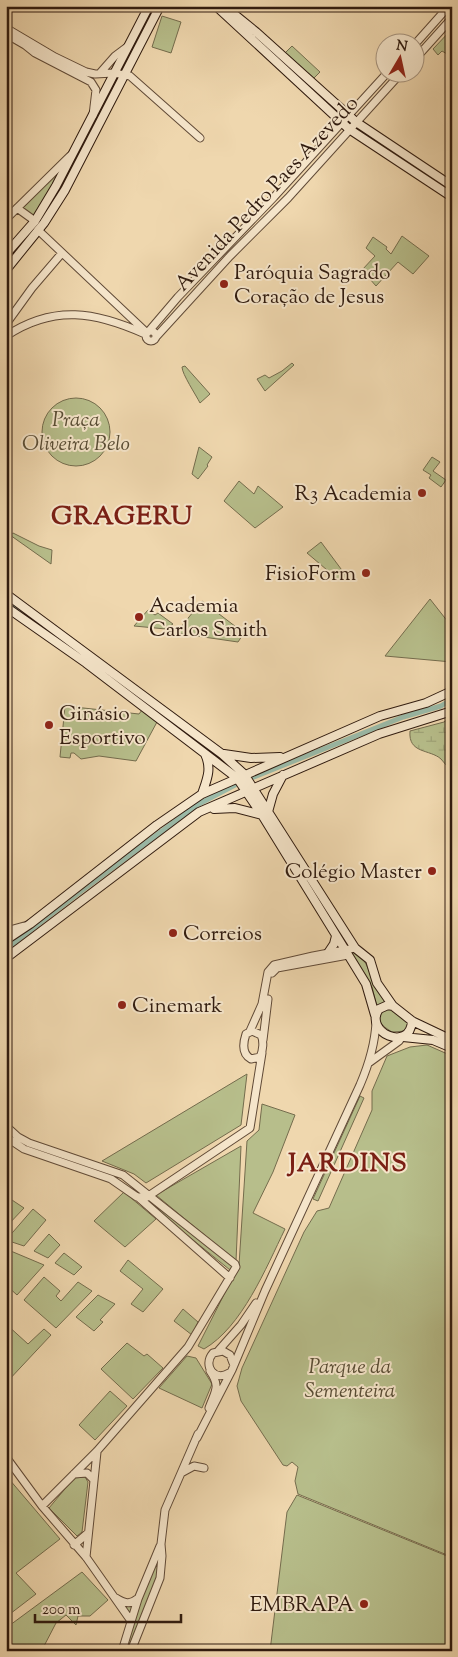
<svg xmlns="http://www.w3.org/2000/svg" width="458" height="1657" font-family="'Sorts Mill Goudy',serif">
	<defs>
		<pattern id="wetland-marsh" width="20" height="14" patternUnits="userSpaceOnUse" patternTransform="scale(1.25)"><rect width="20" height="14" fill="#b7be8b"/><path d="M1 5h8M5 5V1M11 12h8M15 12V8" fill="none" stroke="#9ea377"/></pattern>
	</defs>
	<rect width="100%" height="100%" fill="#efd7ae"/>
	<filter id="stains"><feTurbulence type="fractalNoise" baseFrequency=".004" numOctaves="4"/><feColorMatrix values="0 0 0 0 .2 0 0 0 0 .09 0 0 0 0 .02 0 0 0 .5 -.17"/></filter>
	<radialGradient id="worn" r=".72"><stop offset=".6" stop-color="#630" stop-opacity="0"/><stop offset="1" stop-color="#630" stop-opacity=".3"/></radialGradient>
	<path fill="#b7be8b" stroke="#746c4d" d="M162,16l19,6 -10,31 -19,-6z
		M452,29v28l-10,-6 -4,4 -5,-6z
		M292,46l28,26 -7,7 -28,-26z
		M63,167l-26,43 -4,6 -10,-8z
		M402,236l27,20 -16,18 -15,-12 -22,24 -14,-16 13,-14 -9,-8 7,-11 14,10 -1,2 5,5z
		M292,363l2,2 -29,26 -8,-12 8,-4 4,3 13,-7z
		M185,366l25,28 -10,9c-4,-8 -18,-29 -18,-36z
		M42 432a34 34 0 1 1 68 0a34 34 0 1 1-68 0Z
		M199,447l13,10 -5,8 1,1 -10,13 -6,-5z
		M432,457l8,5 -7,9 13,9 -5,7 -12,-9 2,-3 -8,-5z
		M239,481l15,13 4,-8 25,21 -28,21 -31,-27z
		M13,533l26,13 13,4 -1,14 -41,-29z
		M321,542l26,35v3l-7,1 -33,-28z
		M430,599l22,28v35l-67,-6z
		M202,601l42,32 -6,9 -62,-9z
		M148,610l7,5 3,-2 15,11 -7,5 -32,-3z
		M65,706l74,8 3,-4 15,12 -21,39 -37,-5 -18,3 -7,-6h-3l-1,5 -10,-1z
		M350,952c17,1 18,22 26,34 3,6 8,11 12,17l-11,4 -5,-20z
		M389,1007l20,13 -3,11 -14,1c-8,-5 -16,-10 -12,-21z
		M427,1045l25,11v501l-154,-63 -3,-13 3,-14 -6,-5 -5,4 -4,-1 -42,-64 -4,-15 5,-18 62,-136 13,-21 12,-3 43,-98v-19l15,-35 23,-9z
		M247,1074l-6,51 -95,58 -12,-9 -32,-13z
		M360,1096l4,2 -46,103 -5,-2z
		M262,1104l33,11 -22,57 -20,41 32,16c-19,39 -43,98 -81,120l-6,-3 41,-81 8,-124 12,-11z
		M241,1146l-5,115 -80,-66z
		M124,1192l32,27 -31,28 -31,-26z
		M6,1196l18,12 -18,19z
		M149,1197l84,69 -3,4 -85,-69z
		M33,1209l13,11 -22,26 -18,-6z
		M49,1234l11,11 -12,13 -14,-7z
		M6,1249l38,16 -27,30 -11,-10z
		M64,1253l18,14 -8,8 -19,-12z
		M128,1260l35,29 -20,23 -12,-8 12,-15 -23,-18z
		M44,1277l16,14 -4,5 5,5 17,-19 14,9 -36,37 -32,-28z
		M98,1295l17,9 -15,16 3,2 -9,9 -18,-14z
		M183,1309l15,13 -6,13 -18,-14z
		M6,1324l22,20 16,-15 7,6 -45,48z
		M127,1343l17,13 3,-2 16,14 -30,31 -32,-30z
		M187,1356l9,2 16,26 -10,24 -43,-20z
		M110,1391l17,15 -32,34 -16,-15z
		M85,1477l3,5 -6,50 -5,4 -28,-28 25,-30z
		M9,1479l51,60 -44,34 20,21 -30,23v-136z
		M297,1495l155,63v93h-182l17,-139z
		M161,1544v27l-30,80h-9l9,-30 -10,-20 12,2z
		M82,1572l26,28 -18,16h-12l-2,9 -10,-10 -10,8 -13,25 6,3h-43v-23z"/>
	<path fill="url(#wetland-marsh)" stroke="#746c4d" d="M452,716v56c-4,-4 -7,-9 -11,-13 -11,-10 -33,-5 -31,-28l34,-9z"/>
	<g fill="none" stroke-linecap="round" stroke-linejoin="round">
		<path stroke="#9abaa8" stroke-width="5" d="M128,57l26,-51
			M123,65l2,-3
			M74,162l40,-79
			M6,599l64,48
			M163,717l64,46
			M254,777l149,-60 38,-11 11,-7
			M6,949l74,-57 117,-87 38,-20"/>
		<g stroke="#604a37" stroke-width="9">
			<path id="tertiary" d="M6,28l49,29 31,15 9,2 19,-1 16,3 70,62
				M6,34l19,11 10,8 56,29 5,8 -3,25
				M416,43l33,-37
				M416,58l36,-40
				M100,73l15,-17 12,-9
				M17,208l18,13
				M6,219l64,-63
				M38,230l109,103
				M6,324l26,-36 30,-35
				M146 336a5 5 0 1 1 10 0a5 5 0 1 1-10 0Z
				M149,331l29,-34 96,-100 114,-125
				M6,336c48,-32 90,-24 139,-2
				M156,337l74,-81 58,-58 114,-126
				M6,931l18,-5
				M272,973l5,-5 71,-13
				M250,1031l12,-27 6,-32 6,-7 39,-9 42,-8
				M252,1031l9,4c3,6 2,16 -1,22l-9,2c-9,-5 -8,-16 -5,-25z
				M263,1040l5,-41
				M370,1062l29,-21 3,-4
				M6,1126l12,11 11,6 94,32 112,89 1,3 -48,80 -91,104 -55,55
				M6,1137l18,12 87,30 26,18h10l103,-69 12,-75
				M138,1197l92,81
				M218,1351l23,-26 15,-22
				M229,1373c-14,9 -27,-7 -16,-20l10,-2 7,4 3,8
				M209,1408c6,-17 12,-21 1,-37
				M197,1438l35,-68 33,-79 95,-206c9,-21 15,-40 16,-63
				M6,1457l36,49 44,51 45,64
				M183,1472l11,-6 10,2
				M74,1474l13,-1 6,6
				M74,1545l14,-12
				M86,1557l11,-105
				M116,1598c8,5 14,7 21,1
				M122,1651l16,-52 22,-53
				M131,1651l29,-73 2,-22 -1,-12 4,-34 33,-76"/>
		</g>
		<g stroke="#301b0f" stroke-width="10">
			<path id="secondary" d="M216,6l133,123 103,68
				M224,6l32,26 100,90 96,64
				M6,254l29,-33 21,-35 93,-180
				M6,270l38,-47 21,-33 95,-184
				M6,594l216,160 22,20 111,174 15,12 7,23 16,23
				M6,607l80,56 151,115 25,37 93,151 11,18 9,31
				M224,754l27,4 29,-1
				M202,794c5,-15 10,-25 3,-40
				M214,809l21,-1 27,7
				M268,812l5,-18 10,-19
				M6,940l24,-16 127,-99 45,-31 178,-78 46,-13 26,-12
				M328,953l6,-9 2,-8
				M6,958l193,-146 180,-78 73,-23
				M412,1021c-2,32 -49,11 -33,-12l9,-4 5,1 19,15 40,19
				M403,1037l30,3 19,8"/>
		</g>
		<use href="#tertiary" stroke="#f5e5ca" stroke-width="7"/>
		<use href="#secondary" stroke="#f5e5ca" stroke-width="8"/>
	</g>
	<g fill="#8f2418" stroke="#f5e5ca" stroke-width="2">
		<circle cx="224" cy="284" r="5"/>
		<circle cx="422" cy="493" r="5"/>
		<circle cx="366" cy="573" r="5"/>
		<circle cx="139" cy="617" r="5"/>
		<circle cx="49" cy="725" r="5"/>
		<circle cx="432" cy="871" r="5"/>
		<circle cx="173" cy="933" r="5"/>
		<circle cx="122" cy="1005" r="5"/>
		<circle cx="364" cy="1604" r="5"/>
	</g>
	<g text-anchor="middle" stroke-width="4" stroke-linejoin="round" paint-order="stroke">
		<g font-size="21" fill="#301b0f" stroke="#f5e5ca">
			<text transform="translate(266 193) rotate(-47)" y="7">Avenida Pedro Paes Azevedo</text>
		</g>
		<g font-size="21" fill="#301b0f" stroke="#f5e5ca" text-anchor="start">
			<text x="234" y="279">Paróquia Sagrado<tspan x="234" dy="24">Coração de Jesus</tspan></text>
			<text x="412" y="500" text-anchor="end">R3 Academia</text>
			<text x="356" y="580" text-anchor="end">FisioForm</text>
			<text x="149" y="612">Academia<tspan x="149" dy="24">Carlos Smith</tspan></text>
			<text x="59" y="720">Ginásio<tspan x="59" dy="24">Esportivo</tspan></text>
			<text x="422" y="878" text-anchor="end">Colégio Master</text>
			<text x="183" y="940">Correios</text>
			<text x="132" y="1012">Cinemark</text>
			<text x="354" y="1611" text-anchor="end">EMBRAPA</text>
		</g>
		<g font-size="21" font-style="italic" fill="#584c34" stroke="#f5e5ca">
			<text x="76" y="426">Praça<tspan x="76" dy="24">Oliveira Belo</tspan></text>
			<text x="350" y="1373">Parque da<tspan x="350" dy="24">Sementeira</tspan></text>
		</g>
		<g font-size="26" font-weight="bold" letter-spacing="1" fill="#7a1f14" stroke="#f5e5ca">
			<text x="122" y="524">GRAGERU</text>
			<text x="348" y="1171">JARDINS</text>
		</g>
	</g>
	<rect width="458" height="1657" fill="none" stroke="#efd7ae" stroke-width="25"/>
	<rect x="8" y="8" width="443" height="1642" fill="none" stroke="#301b0f" stroke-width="2.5"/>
	<rect x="12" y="12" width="433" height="1632" fill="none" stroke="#301b0f"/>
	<g transform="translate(400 58) rotate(9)"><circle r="24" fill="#f5e5ca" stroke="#a6947f"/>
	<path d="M0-4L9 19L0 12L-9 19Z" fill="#8f2418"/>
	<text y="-8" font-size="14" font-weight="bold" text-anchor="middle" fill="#301b0f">N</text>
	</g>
	<path d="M35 1614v8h146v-8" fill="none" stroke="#301b0f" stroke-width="2.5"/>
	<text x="42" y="1614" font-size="15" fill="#301b0f" stroke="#f5e5ca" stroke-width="4" paint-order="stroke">200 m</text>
	<rect width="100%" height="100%" filter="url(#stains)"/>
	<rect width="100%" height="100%" fill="url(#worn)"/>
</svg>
